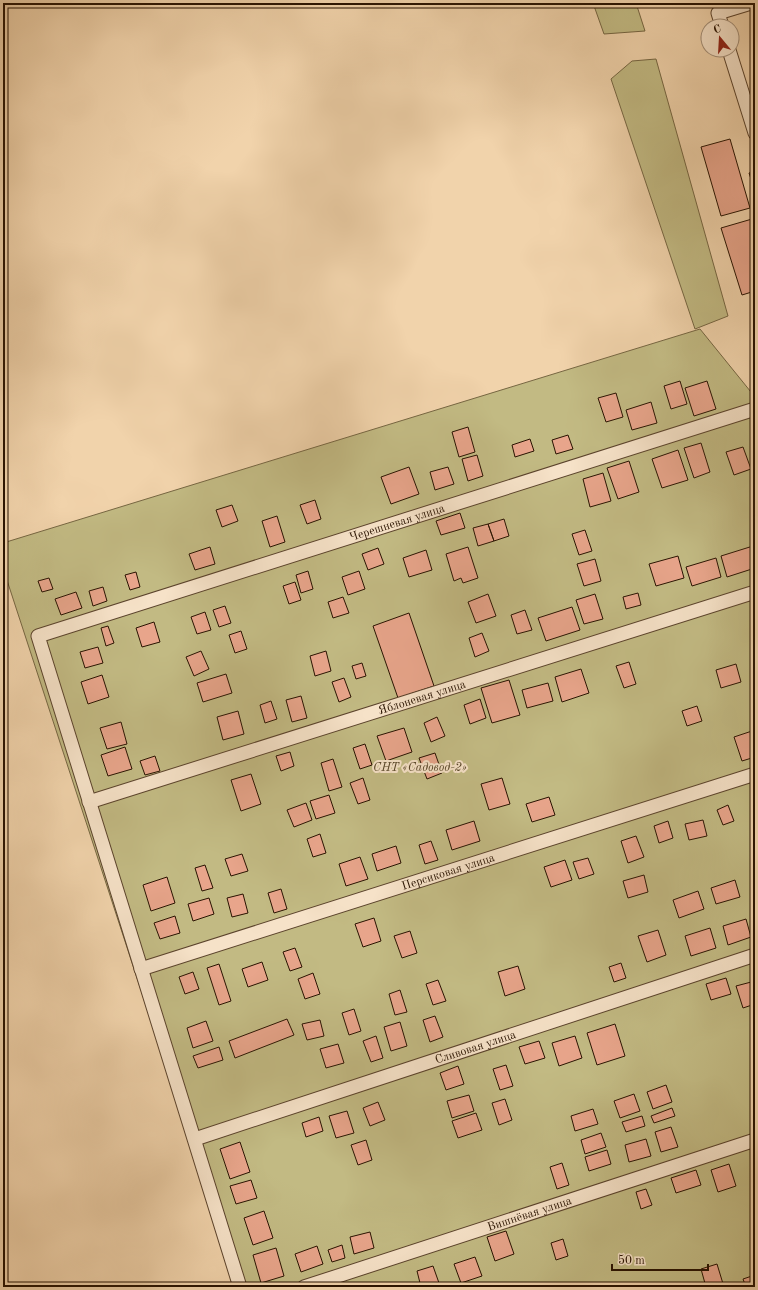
<svg xmlns="http://www.w3.org/2000/svg" width="758" height="1290" font-family="'Old Standard TT',serif">
	<rect width="100%" height="100%" fill="#f1d3ab"/>
	<filter id="stains"><feTurbulence type="fractalNoise" baseFrequency=".005" numOctaves="4"/><feColorMatrix values="0 0 0 0 .2 0 0 0 0 .09 0 0 0 0 .02 0 0 0 .5 -.17"/></filter>
	<radialGradient id="worn" r=".72"><stop offset=".6" stop-color="#630" stop-opacity="0"/><stop offset="1" stop-color="#630" stop-opacity=".3"/></radialGradient>
	<path fill="#c2ba83" stroke="#766642" d="M593,3h43l9,28 -41,3z
		M656,59l72,257 -33,13 -84,-250 21,-18z
		M700,329l55,68v890h-517l-235,-719v-25z"/>
	<path fill="#e8a58b" stroke="#291301" d="M730,139l20,69 -29,8 -20,-69z
		M755,171v20l-6,-18z
		M752,219l3,10v62l-13,4 -21,-67z
		M680,381l7,23 -16,5 -7,-23z
		M707,381l9,28 -22,7 -9,-28z
		M616,393l7,24 -17,5 -8,-24z
		M651,402l6,21 -25,7 -6,-20z
		M468,427l7,25 -16,5 -7,-25z
		M568,435l5,14 -17,5 -4,-14z
		M530,439l4,12 -19,6 -3,-12z
		M701,443l9,29 -16,6 -10,-30z
		M743,447l8,22 -17,6 -8,-23z
		M678,450l10,30 -26,8 -10,-29z
		M477,455l6,21 -15,5 -6,-22z
		M629,461l10,31 -21,7 -11,-31z
		M409,467l10,27 -28,10 -10,-27z
		M448,467l6,17 -19,6 -5,-18z
		M603,473l8,28 -21,6 -7,-28z
		M315,500l6,19 -14,5 -7,-19z
		M232,505l6,16 -16,6 -6,-17z
		M460,513l5,15 -24,7 -5,-14z
		M277,516l8,26 -15,5 -8,-26z
		M504,519l5,17 -15,5 -6,-17z
		M488,524l6,17 -16,5 -5,-18z
		M585,530l7,21 -13,4 -7,-21z
		M753,546l2,8v14l-28,9 -6,-21z
		M210,547l5,17 -20,6 -6,-16z
		M468,547l10,31 -15,5 -2,-5 -7,3 -8,-27z
		M378,548l6,16 -16,6 -6,-16z
		M426,550l6,20 -23,7 -6,-19z
		M678,556l6,22 -28,8 -7,-22z
		M716,558l5,19 -29,9 -6,-19z
		M595,559l6,22 -17,5 -7,-22z
		M308,571l5,18 -12,4 -5,-18z
		M359,571l6,18 -17,6 -6,-18z
		M136,572l4,15 -10,3 -5,-15z
		M49,578l4,11 -11,3 -4,-11z
		M295,582l6,18 -12,4 -6,-18z
		M103,587l4,14 -14,5 -4,-15z
		M76,592l6,16 -21,7 -6,-16z
		M638,593l3,12 -15,4 -3,-12z
		M488,594l8,22 -20,7 -8,-21z
		M595,594l8,25 -19,5 -8,-24z
		M343,597l6,16 -16,5 -5,-16z
		M225,606l6,17 -12,4 -6,-17z
		M572,607l8,23 -34,11 -8,-23z
		M525,610l7,20 -15,4 -6,-19z
		M205,612l6,18 -14,4 -6,-17z
		M409,613l25,73 -36,12 -25,-72z
		M154,622l6,20 -18,5 -6,-19z
		M108,626l6,17 -8,3 -5,-18z
		M241,631l6,18 -12,4 -6,-18z
		M482,633l7,18 -14,6 -6,-19z
		M98,647l5,16 -18,5 -5,-16z
		M201,651l8,18 -15,7 -8,-19z
		M326,651l5,20 -16,5 -5,-20z
		M629,662l7,22 -12,4 -8,-22z
		M362,663l4,13 -10,3 -4,-13z
		M736,664l5,18 -20,6 -5,-18z
		M581,669l8,24 -27,9 -7,-25z
		M226,674l6,19 -29,9 -6,-19z
		M102,675l7,22 -21,7 -7,-22z
		M344,678l7,19 -12,5 -7,-20z
		M509,680l11,35 -28,8 -11,-35z
		M548,683l5,18 -26,7 -5,-18z
		M301,696l6,22 -15,4 -6,-22z
		M480,699l6,19 -16,6 -6,-19z
		M271,701l6,18 -12,4 -5,-18z
		M697,706l5,15 -15,5 -5,-15z
		M238,711l6,23 -21,6 -6,-23z
		M437,717l8,19 -14,6 -7,-19z
		M121,722l6,22 -20,5 -7,-21z
		M404,728l8,24 -26,9 -9,-25z
		M752,731l3,9v17l-13,4 -8,-24z
		M365,744l7,21 -12,4 -7,-21z
		M125,747l7,22 -24,7 -7,-21z
		M290,752l4,14 -13,5 -5,-15z
		M435,753l7,20 -15,6 -8,-21z
		M155,756l5,15 -15,4 -5,-14z
		M333,759l9,28 -13,4 -8,-28z
		M251,774l10,30 -20,7 -10,-31z
		M363,778l7,22 -12,4 -8,-21z
		M502,778l8,26 -21,6 -8,-26z
		M329,795l6,18 -19,6 -6,-18z
		M549,797l6,18 -23,7 -6,-18z
		M306,803l6,17 -18,7 -7,-17z
		M728,805l6,16 -11,4 -6,-15z
		M703,820l4,16 -18,4 -4,-16z
		M474,821l6,20 -28,9 -6,-20z
		M668,821l5,17 -14,5 -5,-17z
		M320,834l6,19 -13,4 -6,-18z
		M636,836l8,21 -16,6 -7,-22z
		M431,841l7,19 -13,4 -6,-19z
		M396,846l5,17 -24,8 -5,-17z
		M242,854l6,17 -17,5 -6,-17z
		M360,857l8,22 -22,7 -7,-22z
		M588,858l6,16 -15,5 -6,-17z
		M565,860l7,20 -21,7 -7,-20z
		M205,865l8,23 -11,3 -7,-23z
		M644,875l4,17 -20,6 -5,-17z
		M167,877l8,26 -24,8 -8,-26z
		M735,880l5,17 -24,7 -5,-16z
		M281,889l6,20 -13,4 -6,-20z
		M698,891l6,18 -25,9 -6,-18z
		M243,894l5,19 -16,4 -5,-19z
		M209,898l5,16 -21,7 -5,-17z
		M175,916l5,17 -20,6 -6,-16z
		M374,918l7,23 -18,6 -8,-23z
		M746,919l5,18 -23,8 -5,-19z
		M710,928l6,20 -25,8 -6,-20z
		M658,930l8,25 -19,7 -9,-26z
		M410,931l7,22 -15,5 -8,-22z
		M295,948l7,19 -12,4 -7,-19z
		M262,962l6,18 -20,7 -6,-18z
		M621,963l5,15 -12,4 -5,-15z
		M219,964l12,37 -12,4 -12,-37z
		M518,966l7,23 -20,7 -7,-24z
		M193,972l6,17 -14,5 -6,-17z
		M313,973l7,21 -15,5 -7,-20z
		M726,978l5,16 -20,6 -5,-16z
		M438,980l8,21 -13,4 -7,-21z
		M755,981v23l-12,4 -7,-22z
		M400,990l7,22 -12,3 -6,-21z
		M354,1009l7,22 -12,4 -7,-22z
		M435,1016l8,21 -13,5 -7,-22z
		M287,1019l7,16 -59,23 -6,-17z
		M320,1020l4,16 -17,4 -5,-16z
		M206,1021l7,20 -20,7 -6,-20z
		M400,1022l7,24 -16,5 -7,-24z
		M615,1024l10,32 -28,9 -10,-32z
		M376,1036l7,22 -12,4 -8,-21z
		M575,1036l7,22 -23,8 -7,-23z
		M539,1041l6,17 -20,6 -6,-17z
		M338,1044l6,19 -18,5 -6,-19z
		M219,1047l4,13 -25,8 -5,-12z
		M506,1065l7,21 -13,4 -7,-21z
		M458,1066l6,18 -18,6 -6,-17z
		M666,1085l6,17 -19,7 -6,-17z
		M634,1094l6,17 -20,7 -6,-17z
		M469,1095l5,16 -22,7 -5,-17z
		M505,1099l7,21 -13,5 -7,-22z
		M378,1102l7,18 -15,6 -7,-18z
		M672,1108l3,8 -21,7 -3,-7z
		M593,1109l5,15 -23,7 -4,-15z
		M347,1111l7,22 -18,5 -7,-22z
		M476,1113l6,17 -24,8 -6,-17z
		M642,1116l3,10 -19,6 -4,-10z
		M319,1117l4,14 -17,6 -4,-14z
		M671,1127l7,20 -17,5 -6,-20z
		M601,1133l5,14 -21,7 -4,-14z
		M646,1139l5,17 -22,6 -4,-17z
		M366,1140l6,20 -14,5 -7,-20z
		M240,1142l10,30 -20,7 -10,-30z
		M607,1150l4,14 -22,7 -4,-14z
		M562,1163l7,22 -12,4 -7,-22z
		M729,1164l7,22 -18,6 -7,-22z
		M696,1170l5,15 -25,8 -5,-15z
		M251,1180l6,18 -21,6 -6,-18z
		M646,1189l6,16 -11,4 -5,-17z
		M264,1211l9,27 -20,7 -9,-27z
		M506,1231l8,23 -19,7 -8,-24z
		M370,1232l4,16 -20,6 -4,-17z
		M563,1239l5,17 -12,4 -5,-17z
		M342,1245l3,13 -13,4 -4,-12z
		M317,1246l6,18 -22,8 -6,-18z
		M276,1248l8,28 -23,7 -8,-28z
		M475,1257l7,19 -21,7 -7,-19z
		M717,1264l7,23h-18l-5,-18z
		M433,1266l6,17 -13,4h-5l-4,-16z
		M755,1275v12h-9l-3,-8z"/>
	<g fill="none" stroke-linecap="round" stroke-linejoin="round">
		<g stroke="#5b432c" stroke-width="15">
			<g id="minor">
				<path d="M722,26l-4,-13 33,-10"/>
				<path d="M729,50l26,83"/>
				<path id="s1" d="M89,802l666,-210"/>
				<path id="s2" d="M141,969l614,-195"/>
				<path id="s3" d="M195,1139l560,-184"/>
				<path id="s4" d="M240,1287l-202,-651 717,-227"/>
				<path id="s5" d="M304,1287l451,-147"/>
			</g>
		</g>
		<use href="#minor" stroke="#f6e2c8" stroke-width="13"/>
	</g>
	<g text-anchor="middle" stroke-width="4" stroke-linejoin="round" paint-order="stroke">
		<g font-size="12" fill="#291301" stroke="#f6e2c8">
			<text dy="4" stroke="none"><textPath href="#s4" startOffset="1058">Черешневая улица</textPath></text>
			<text dy="4" stroke="none"><textPath href="#s1" startOffset="349">Яблоневая улица</textPath></text>
			<text dy="4" stroke="none"><textPath href="#s2" startOffset="322">Персиковая улица</textPath></text>
			<text dy="4" stroke="none"><textPath href="#s3" startOffset="295">Сливовая улица</textPath></text>
			<text dy="4" stroke="none"><textPath href="#s5" startOffset="237">Вишнёвая улица</textPath></text>
		</g>
		<g font-size="12" font-style="italic" fill="#574528" stroke="#f6e2c8">
			<text x="420" y="771">СНТ «Садовод-2»</text>
		</g>
	</g>
	<rect width="758" height="1290" fill="none" stroke="#f1d3ab" stroke-width="16"/>
	<rect x="4" y="4" width="750" height="1282" fill="none" stroke="#291301" stroke-width="2"/>
	<rect x="8" y="8" width="742" height="1274" fill="none" stroke="#291301"/>
	<g transform="translate(720 38) rotate(342)"><circle r="19" fill="#f6e2c8" stroke="#a48f78"/>
	<path d="M0-3L7 15L0 10L-7 15Z" fill="#8f2418"/>
	<text y="-6" font-size="11" font-weight="bold" text-anchor="middle" fill="#291301">С</text>
	</g>
	<path d="M612 1264v6h96v-6" fill="none" stroke="#291301" stroke-width="2"/>
	<text x="618" y="1264" font-size="12" fill="#291301" stroke="#f6e2c8" stroke-width="3" paint-order="stroke">50 m</text>
	<rect width="100%" height="100%" filter="url(#stains)"/>
	<rect width="100%" height="100%" fill="url(#worn)"/>
</svg>
